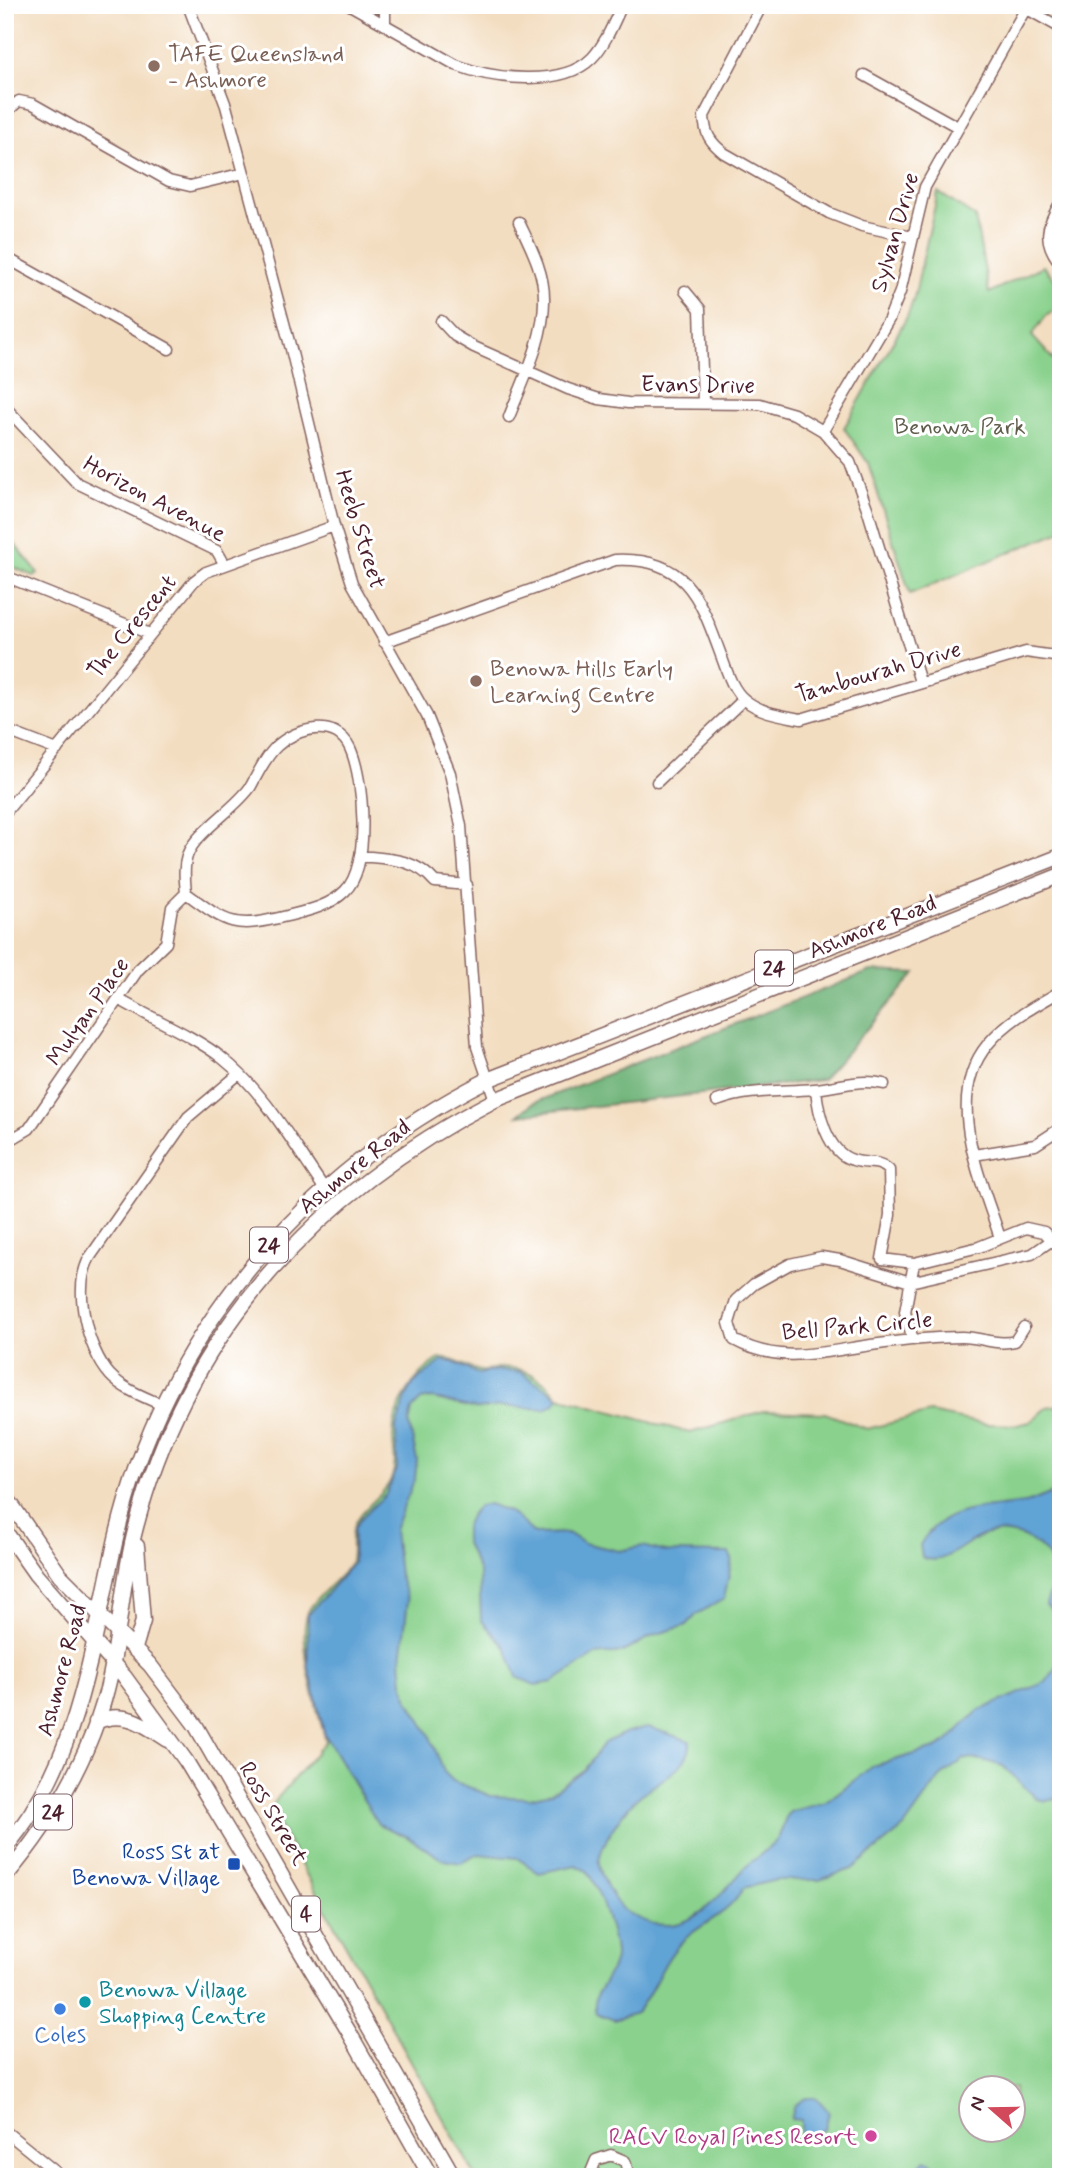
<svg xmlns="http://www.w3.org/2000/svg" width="1066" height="2182" font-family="Mynerve,sans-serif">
	<rect width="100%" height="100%" fill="#fff"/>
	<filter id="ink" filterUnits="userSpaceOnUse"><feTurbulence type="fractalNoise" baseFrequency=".0143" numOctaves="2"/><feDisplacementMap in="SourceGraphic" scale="14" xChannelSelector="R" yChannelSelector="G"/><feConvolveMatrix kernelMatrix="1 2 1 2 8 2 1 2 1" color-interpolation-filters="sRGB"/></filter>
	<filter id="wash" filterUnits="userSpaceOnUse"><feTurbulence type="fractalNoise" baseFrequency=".00686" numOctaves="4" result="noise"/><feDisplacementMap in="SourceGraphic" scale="28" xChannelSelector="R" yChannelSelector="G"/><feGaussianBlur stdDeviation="1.57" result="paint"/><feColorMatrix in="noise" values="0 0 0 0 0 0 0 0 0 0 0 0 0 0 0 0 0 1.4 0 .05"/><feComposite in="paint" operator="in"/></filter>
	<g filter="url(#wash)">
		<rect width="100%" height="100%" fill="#f3ddc0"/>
		<path fill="#89d18c" stroke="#6a785c" stroke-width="2" fill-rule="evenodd" d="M938,192l37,25 14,76 54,-27 18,20v20l-15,10 -14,20 29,32v163l-151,63 -42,-131 -24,-35 63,-111 7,-19z
			M5,532l33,41 -4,3 -29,-12z
			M439,1359c16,-2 27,10 42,12 5,1 11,-2 16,-3 25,-3 47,10 62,29l131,36 73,-22 62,2 42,16 63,-16 54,11 33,1 13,-3 17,-15 14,-2v772h-585l-207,-369 57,-67c-8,-28 -32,-108 -16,-133 11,-16 28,-28 40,-44 5,-13 -2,-27 6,-42 9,-18 28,-25 36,-45 5,-15 2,-23 1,-37 -1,-33 20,-64 46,-81zM972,2088h42v42h-42z"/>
		<path fill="#6eb378" stroke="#5c6952" stroke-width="2" d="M871,971l45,2 -94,107 -304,35 15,-12z"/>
		<path fill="#60a3d5" stroke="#556180" stroke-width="2" d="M442,1361l11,1 25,12 21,-4 22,2 38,25 -4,7 -10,5 -43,-3 -25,3 -45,-11 -11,2 -9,9 -3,15 8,36 -2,18 -21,52 5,45 9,25 -7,60 2,22 5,17 21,35 15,38 9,9 38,15 38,2 22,-5 34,-24 19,-26 23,-11 21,-5 42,14c3,28 -40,43 -56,60 -14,15 -32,40 -35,60 -1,11 16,44 26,50 54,36 84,-3 119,-42 9,-10 23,-18 32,-28 7,-9 7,-21 14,-29l36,-10 47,-36 63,-18 11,-6 31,-31 68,-29 15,-21v136l-14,4 -10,-2 -34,-33 -21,-6 -18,-1 -24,18 -36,50 -52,42 -33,11h-43l-33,8c-11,24 -37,33 -56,49 -25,21 -31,52 -51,76l-22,7 -18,-7c-7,-19 17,-36 19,-55 1,-19 -17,-71 -28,-87l-11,-6 -37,8 -22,-15 -39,-4 -17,9 -17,-3 -36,-23 -30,-13 -54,-91 -16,-69v-49l45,-52 1,-34 8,-12 24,-23 11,-25 -1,-41 11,-33 7,-12z
			M1061,1491v32l-6,13 6,8v64l-11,1 -4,-4c1,-9 9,-16 9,-25 1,-34 -38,-53 -68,-46 -21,5 -43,35 -65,23l-2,-12c22,-40 65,-36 104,-42 13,-2 23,-10 37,-12z
			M489,1504l21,8 25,22 33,-1 16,10 35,8 24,-5 22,6 64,1 3,6 -8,40 -27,15 -10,11 -33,10 -31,17 -28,3 -42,27 -18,3 -18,-8 -11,-29 -25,-28 -2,-48 -14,-31v-14l6,-13 8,-8z
			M805,2098h12l12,14 -4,17 -11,6 -13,-2v-13l-10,-1 4,-14z
			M926,2160l29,17h-50z"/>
	</g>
	<g filter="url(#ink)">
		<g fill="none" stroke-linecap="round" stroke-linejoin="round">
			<g stroke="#85625f" stroke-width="13">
				<path id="minor" d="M188,5l38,101 65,243 43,177 18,57 75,133 23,57 11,53 16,221 18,53
					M350,5l106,60c36,14 106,23 136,-7 13,-13 22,-36 30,-53
					M762,5l-58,111c1,18 6,26 20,37l105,60 33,13 50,11
					M1020,5l41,23
					M385,25v-20
					M864,75l92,51
					M5,113l14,-12 14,3 136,77 21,5 54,-13
					M1061,202c-15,24 -19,39 0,62
					M5,257l164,92
					M685,291l15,18 3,93
					M441,321l14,15 19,11 94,42 31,10 29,4 132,1 34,10 29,17 27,31 17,46 53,174
					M5,407l72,76 140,68 8,14
					M509,417c14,-36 36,-79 35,-119 0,-27 -14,-52 -25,-76
					M823,431l66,-112 11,-27 25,-105 101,-179
					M5,576l145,58
					M384,642l231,-82c73,-3 85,39 107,98 5,14 11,33 23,42 16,13 36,15 56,19l225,-67 35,5
					M5,730l52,20
					M657,782l86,-82
					M5,813l189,-232 12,-9 128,-46
					M360,856c29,3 55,2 75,26l32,3
					M120,1000c31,18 74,36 102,58 43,34 71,86 102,130
					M816,1089c2,23 11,64 37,71 13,5 25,-1 36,10l1,45 -8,44 32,4 65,-16 47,-19 18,4 17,17
					M717,1101c33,-12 63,-9 97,-12 24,-2 45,-11 70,-5
					M5,1143l24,-14 109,-159 28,-27 6,-36 14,-14c-1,-12 -3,-25 1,-37 7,-23 50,-48 64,-70 7,-13 15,-30 26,-40 19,-18 59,-28 73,2 14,31 21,118 -5,143 -15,15 -38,20 -58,25 -53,13 -58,9 -101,-23
					M974,1155l61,-10 26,-17
					M1000,1238c-18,-58 -58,-139 -12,-194 20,-24 47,-38 73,-53
					M1024,1327l-9,14c-18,5 -34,-4 -53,-4 -30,0 -62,4 -91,8 -49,7 -91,20 -137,-5l-5,-17 7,-23 18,-16 36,-20 31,-7 19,3 70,22 122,-28 29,-20
					M913,1340l-8,-28 9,-49
					M162,1405c-17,-8 -38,-15 -52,-30 -23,-26 -38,-87 -20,-118l98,-140 51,-43
					M5,2131l57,46
					M589,2177l7,-17 15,-5 14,6 4,16"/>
			</g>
			<g stroke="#85625f" stroke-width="17">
				<path id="major" d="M5,1495l55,80 90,90 46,61 258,451
					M5,1531l31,44 88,101 62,85 163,271 82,145
					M135,1648l8,-27 -6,-75
					M96,1722c29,-13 49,3 72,18
					M5,1848c74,-86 86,-198 110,-305 46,-205 186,-369 372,-463l574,-224
					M5,1877c52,-61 94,-136 108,-215 8,-45 11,-91 23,-135 51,-196 183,-337 359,-427l566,-225"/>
			</g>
			<use href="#minor" stroke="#fff" stroke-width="10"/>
			<use href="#major" stroke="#fff" stroke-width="14"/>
		</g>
	</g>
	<g fill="#8d6e63" stroke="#fff" stroke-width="2.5">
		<circle cx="154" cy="66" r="7"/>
		<circle cx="476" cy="681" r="7"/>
	</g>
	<rect fill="#1a4fb4" stroke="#fff" stroke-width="2.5" x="227" y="1857" width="14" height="14" rx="3.5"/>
	<circle fill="#0f9aa8" stroke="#fff" stroke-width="2.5" cx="85" cy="2002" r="7"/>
	<circle fill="#3f7fe0" stroke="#fff" stroke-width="2.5" cx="60" cy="2009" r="7"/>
	<circle fill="#d1479c" stroke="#fff" stroke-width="2.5" cx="871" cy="2136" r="7"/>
	<g text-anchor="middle" stroke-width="6" stroke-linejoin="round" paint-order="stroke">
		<g fill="#fff" stroke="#80626b" stroke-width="2">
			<rect x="755" y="950.5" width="38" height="35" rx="5"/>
			<rect x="250" y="1227.5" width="38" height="35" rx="5"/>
			<rect x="34" y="1794.5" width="38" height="35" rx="5"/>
			<rect x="292" y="1896.5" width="28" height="35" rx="5"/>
		</g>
		<g font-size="21" font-weight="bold" fill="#4a1f2b">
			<text x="774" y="975">24</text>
			<text x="269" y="1252">24</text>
			<text x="53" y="1819">24</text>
			<text x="306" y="1921">4</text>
		</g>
		<g font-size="23" fill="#785e54" stroke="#fff" text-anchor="start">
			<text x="168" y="61">TAFE Queensland<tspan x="168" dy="26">- Ashmore</tspan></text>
			<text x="490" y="676">Benowa Hills Early<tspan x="490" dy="26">Learning Centre</tspan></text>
		</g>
		<g font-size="23" fill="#4a1f2b" stroke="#fff">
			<text transform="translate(894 232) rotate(-74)" y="8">Sylvan Drive</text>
			<text transform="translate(698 384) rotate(1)" y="8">Evans Drive</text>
			<text transform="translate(155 498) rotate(28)" y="8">Horizon Avenue</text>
			<text transform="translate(361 529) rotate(73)" y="8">Heeb Street</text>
			<text transform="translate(131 626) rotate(-51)" y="8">The Crescent</text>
			<text transform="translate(878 671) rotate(-16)" y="8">Tambourah Drive</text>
			<text transform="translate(872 926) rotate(-22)" y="8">Ashmore Road</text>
			<text transform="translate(87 1011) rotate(-55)" y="8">Mulyan Place</text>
			<text transform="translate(354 1166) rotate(-39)" y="8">Ashmore Road</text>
			<text transform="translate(857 1325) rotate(-5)" y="8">Bell Park Circle</text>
			<text transform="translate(61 1670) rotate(-75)" y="8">Ashmore Road</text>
			<text transform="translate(274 1813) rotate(60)" y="8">Ross Street</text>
		</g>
		<g font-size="23" fill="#605d4d" stroke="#fff">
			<text x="960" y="434">Benowa Park</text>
		</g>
		<g font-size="23" fill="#164399" stroke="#fff" text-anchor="end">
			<text x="220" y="1859">Ross St at<tspan x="220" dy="26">Benowa Village</tspan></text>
		</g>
		<g font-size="23" fill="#0d838f" stroke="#fff" text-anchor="start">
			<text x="99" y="1997">Benowa Village<tspan x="99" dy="26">Shopping Centre</tspan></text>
		</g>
		<g font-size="23" fill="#366cbe" stroke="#fff">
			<text x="60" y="2042">Coles</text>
		</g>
		<g font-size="23" fill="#b23c85" stroke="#fff" text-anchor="end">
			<text x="857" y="2144">RACV Royal Pines Resort</text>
		</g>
	</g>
	<rect width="1066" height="2182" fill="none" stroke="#fff" stroke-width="28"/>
	<g transform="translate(992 2109) rotate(290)"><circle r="33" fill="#ffffff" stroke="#b7a5aa" stroke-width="2"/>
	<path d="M0-5L12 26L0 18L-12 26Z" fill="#d1495b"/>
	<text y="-10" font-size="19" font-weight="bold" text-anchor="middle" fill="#4a1f2b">N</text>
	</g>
</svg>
